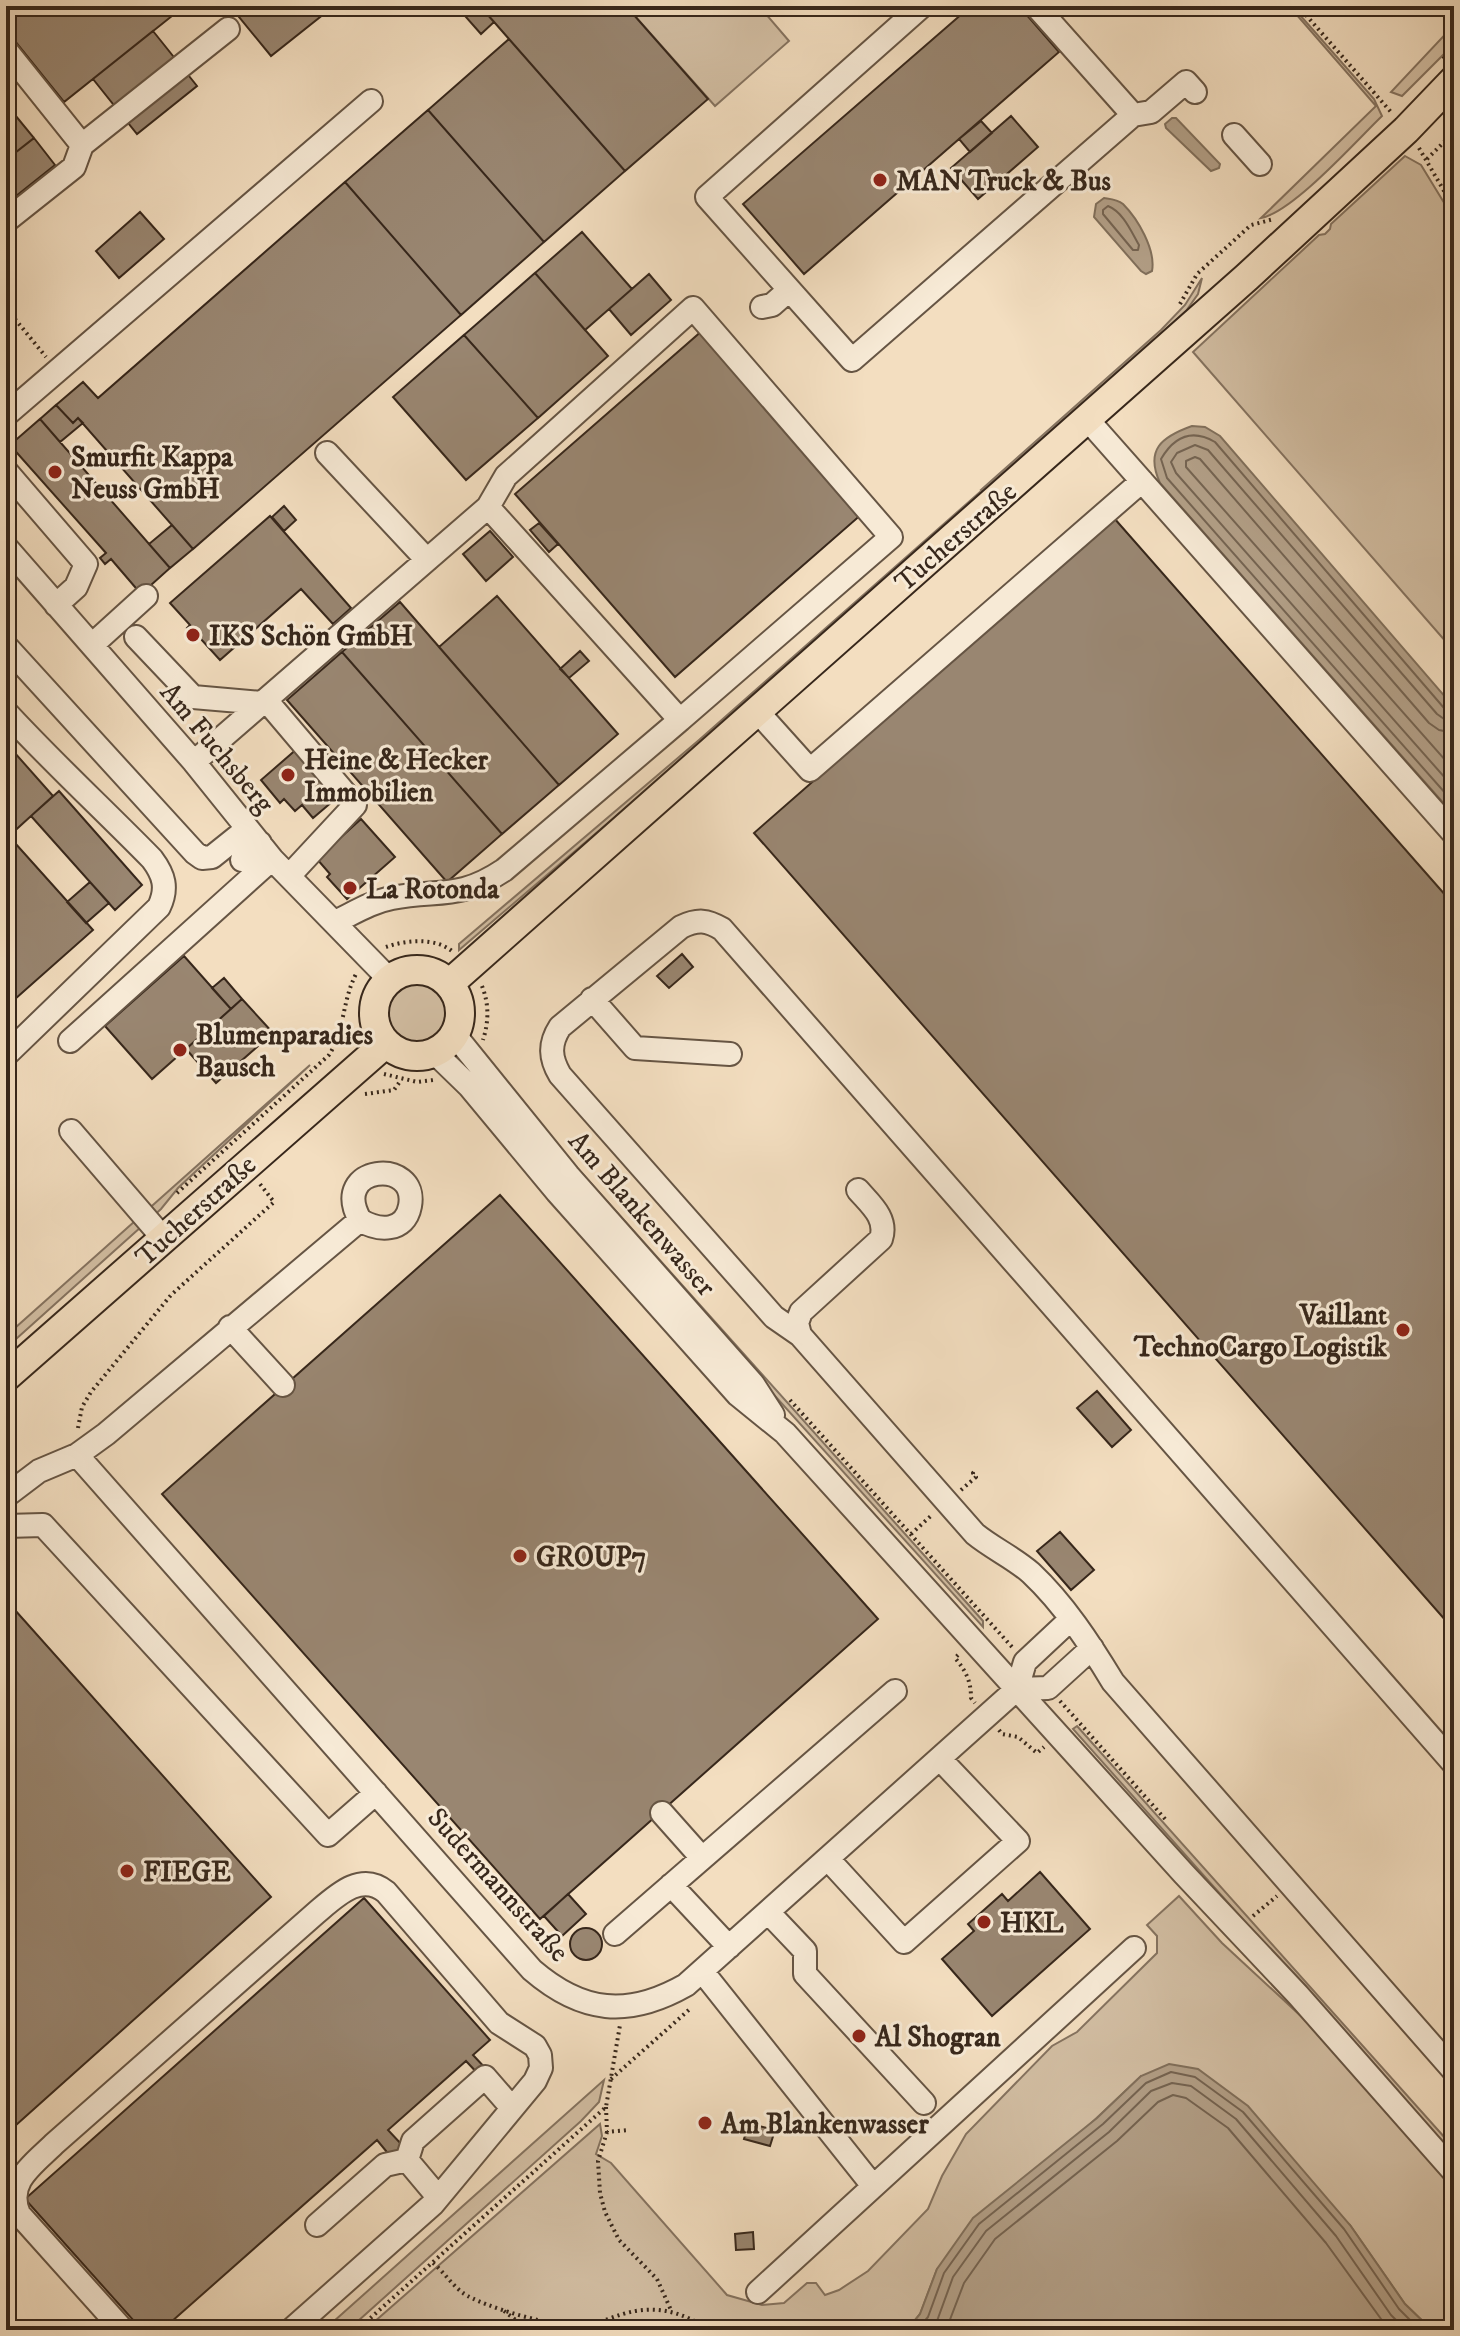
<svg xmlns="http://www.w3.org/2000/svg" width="1460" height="2336" font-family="'IM FELL DW Pica',serif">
	<rect width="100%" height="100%" fill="#f3dec0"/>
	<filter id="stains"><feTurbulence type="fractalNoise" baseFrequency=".0025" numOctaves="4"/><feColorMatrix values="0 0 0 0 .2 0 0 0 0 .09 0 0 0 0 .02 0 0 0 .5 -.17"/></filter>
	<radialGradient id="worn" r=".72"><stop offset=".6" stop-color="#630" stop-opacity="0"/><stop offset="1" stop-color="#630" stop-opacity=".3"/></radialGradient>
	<path fill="#d3bfa4" stroke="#857360" stroke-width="2" d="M626,6h133l30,35 -74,65z
		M1289,6h3l82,93 8,17c-26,25 -89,96 -121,102l115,-112z
		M1454,25v19l-52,52 -11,-4z
		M1405,156l16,9 33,54v432l-261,-299 126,-117 6,-1 5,-5 1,-5z
		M1202,278l-4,16 -12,17 -201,182 -4,-3 180,-160 24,-25z
		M980,492l2,3 -292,258 -231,197v-6l240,-204z
		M386 1012a31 31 0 1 1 62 0a31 31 0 1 1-62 0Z
		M487,1058l85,104 411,459v6l-415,-461z
		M310,1065l-132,123 -17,21 -155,139v-12z
		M1077,1726l377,422v8l-381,-427z
		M1179,1896l43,47 82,76 150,169v142h-22l-27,-26 -55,-79 -209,-149 -204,193 -17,45 -13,16h-542l235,-206 2,12 -6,18 15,9 116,132 35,10 22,-2 23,-20h9l9,12 14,-5 29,-19 60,-62 14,-33 24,-42 86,-88 25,-14 80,-79v-17l-10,-11z
		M604,2080l-5,22 -18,19 -233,209h-24z"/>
	<path fill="#b3a088" stroke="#81705c" stroke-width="2" d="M1172,118h4l44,46 -1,4 -8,3 -45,-43 -1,-4z
		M1104,198c7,1 13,1 19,6 15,15 33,46 29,67l-6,3 -5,-3 -47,-54 2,-13z
		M1192,426l13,1 15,9 234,271v108l-294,-332c-15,-33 1,-46 32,-57z
		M1169,2064l29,5 50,37 102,119 55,79 27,26h-525l13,-16 17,-45 36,-51 124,-100 44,-42z"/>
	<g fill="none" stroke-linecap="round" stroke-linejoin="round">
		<path stroke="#756452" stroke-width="2" d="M1108,206c15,6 23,25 31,39l-1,5h-5l-30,-36v-4z
			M1454,711l-10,-3 -229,-266c-24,-14 -41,-5 -54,17l6,19 287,325
			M1454,721l-10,-2 -7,-5 -229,-264 -13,-5 -18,8 -6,9 5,11 278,315
			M1454,733l-15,-3 -10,-7 -229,-264 -5,-2 -9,4v6l268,303
			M917,2330l11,-13 16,-44 35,-49 124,-100 43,-41 25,-11 24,5 48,35 101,117 55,80 21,21
			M930,2330l7,-9 16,-44 33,-46 123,-99 42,-41 21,-8 19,3 45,33 100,117 55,79 15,15
			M946,2330l18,-47 31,-44 122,-98 41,-39 15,-7 13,3 42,30 98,115 63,87"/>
	</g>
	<path fill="#998671" stroke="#37271b" stroke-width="2" d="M6,6h174l2,2 -118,94 -58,-72z
		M230,6h104l-63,50z
		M466,6h14l14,16 -13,12 -16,-18z
		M480,6h146l82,93 -83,72z
		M971,6h48l40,46 -255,222 -61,-70z
		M153,31l44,55 -60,48 -44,-55z
		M509,39l116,132 -81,71 -116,-132z
		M6,104l28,34 -28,22z
		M428,110l116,132 -83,73 -116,-133z
		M1011,116l27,31 -60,52 -27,-31z
		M981,121l11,12 -22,19 -11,-13z
		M34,138l21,27 -49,39v-44z
		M345,182l116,133 -268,234 -115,-131 -5,5 -17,-18 27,-23 15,16z
		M140,212l24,27 -45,39 -23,-27z
		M582,232l50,57 -47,41 -50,-57z
		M535,273l73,83 -70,62 -74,-83z
		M649,274l22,26 -40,35 -22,-26z
		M703,330l160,183 -188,164 -160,-183z
		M464,335l74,83 -72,62 -73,-83z
		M56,405l17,18 5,-5 5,5 -23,19 -20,-23z
		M40,419l130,149 -29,26 -30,-35 -6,5 -5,-6 6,-5 -96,-108z
		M284,506l12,14 -12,11 -12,-14z
		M270,516l81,92 -18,16 -32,-35 -81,71 -20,-22 -2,2 -11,-12 3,-3 -20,-22z
		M1114,518l340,387v725l-700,-797z
		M539,523l19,21 -9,8 -19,-22z
		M172,525l21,24 -23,19 -21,-24z
		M490,531l23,26 -27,24 -23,-27z
		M497,596l121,138 -59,51 -120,-138z
		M400,602l159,183 -57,49 -160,-182z
		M580,651l9,10 -20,17 -9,-9z
		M342,652l160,182 -55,48 -160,-182z
		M6,743l47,53 -44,40 -3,-3z
		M298,748l41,48 -26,22 -11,-13 -7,6 -11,-12 -4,4 -19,-23z
		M59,791l83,94 -27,25 -84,-94z
		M361,819l34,38 -48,42 -20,-22 3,-3 -13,-15z
		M6,833l87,97 -87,77z
		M90,882l19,21 -23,20 -19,-21z
		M682,954l11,13 -24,21 -12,-12z
		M184,956l47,53 -79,70 -47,-53z
		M224,978l18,21 -11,10 -19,-21z
		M242,999l31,34 -57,50 -30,-34z
		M500,1195l378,424 -338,300 -378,-425z
		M1097,1391l34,39 -19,17 -35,-39z
		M1060,1532l34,38 -23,20 -34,-39z
		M6,1600l265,297 -265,237z
		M1040,1872l50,57 -98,87 -50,-57 32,-28 -6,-7 34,-30 6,7z
		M568,1894l18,20 -24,22 -18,-20z
		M364,1898l126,142 -17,15 15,16 -7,6 -15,-16 -78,69 15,16 -12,11 -14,-17 -215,190h-20l-117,-131z
		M570 1944a16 16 0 1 1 32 0a16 16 0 1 1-32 0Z
		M755,2125l20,5 -5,16 -26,-7 3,-10 6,2z
		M753,2232l1,17 -18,1 -1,-16z"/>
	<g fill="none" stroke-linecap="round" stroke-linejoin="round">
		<g stroke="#654" stroke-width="26">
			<path id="minor" d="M922,6l-215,191 145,163 281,-245 -97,-109
				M6,50l76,95 -8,22 -68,54
				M1133,115l18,-3 35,-30 9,10
				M1234,135l26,29
				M82,145l146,-116
				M762,307l10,-2 17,-15
				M6,415l365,-314
				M1087,419l367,415
				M327,453l100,107
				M6,471l80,93 -10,23 -20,18
				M6,547l188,215 78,97 118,121
				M136,637l57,60 69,6
				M92,645l54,-49
				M6,646l189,207 7,5 10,-1 35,-28
				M266,700l89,105 -66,71
				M757,711l53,59 332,-289
				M6,712c47,51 97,97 146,147 12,16 16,29 7,48l-153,148
				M194,762l294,-255 18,-31 187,-168 198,229 -211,183 -192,-213
				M242,860l18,-17
				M335,922c19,-9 36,-20 57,-24 48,-9 67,2 112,-28l176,-150
				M592,999l43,49 95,6
				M454,1034l114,141 185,209 20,31
				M70,1041l202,-182
				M434,1052l35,34 88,106 181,203 47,38 399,441 114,121 156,177
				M71,1131l92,107
				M230,1327l53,58
				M800,1335l-3,-12 4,-11 80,-73c7,-21 -11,-35 -23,-49
				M77,1455l455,515c50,43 96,48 154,15l331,-296
				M6,1496l33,-25 38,-16 29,-21 254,-214c-31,-55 59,-63 50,-14 -5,27 -32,25 -50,14
				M6,1526l37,-1 285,310 48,-42
				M1017,1689l8,-27 46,-43
				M1017,1689l31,-1 44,-40
				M1454,1764l-732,-835c-15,-9 -24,-10 -41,-2l-121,100c-11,17 -10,31 0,48l214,242 26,18 175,199c17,14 39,24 56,39 33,31 59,71 82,109l341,389
				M662,1813l40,45
				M828,1859l76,83 114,-101 -78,-82
				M671,1885l58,62
				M768,1912l37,39v23l119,129
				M615,1934l280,-243
				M702,1971l171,215
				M438,2197l-31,-37 6,-19 72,-64 27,31
				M317,2225l68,-60 22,-5
				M758,2292l376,-344
				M123,2330l-104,-116c-14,-32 15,-50 35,-70l262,-231c20,-17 45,-42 70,-21l113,131 36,23 5,9 1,13 -6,13 -102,123 -142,126"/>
		</g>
		<g stroke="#37271b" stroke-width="32">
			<path id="major" d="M374 1013a43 43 0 1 1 86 0a43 43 0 1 1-86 0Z
				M449,984l798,-707 159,-147 48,-50
				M6,1377l380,-334"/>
		</g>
		<path stroke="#37271b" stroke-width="4" stroke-dasharray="2 4" stroke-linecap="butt" d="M1298,6l93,106
			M1443,59l11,-11
			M1419,148l35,60
			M1427,159l27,-27
			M1180,304l17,-30 54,-49 23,-6
			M15,319l31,38
			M386,947c20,-7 50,-10 67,5
			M482,986c7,18 7,35 1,54
			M341,1030l12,13
			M384,1074l33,8 17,-2
			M365,1094l29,-4 7,-10
			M177,1193l152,-138c16,-25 13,-54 27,-81
			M790,1400l222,247
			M78,1428l4,-21 9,-15 80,-97 103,-93 -14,-18
			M961,1490l15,-13 -3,-4 3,-3
			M911,1534l22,-20
			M958,1655l-3,3c11,13 16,23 16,40l4,5
			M1060,1701l106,119
			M999,1730l3,4 16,3 19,16 7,-6
			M1253,1916l24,-20
			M611,2079l80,-71
			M606,2107l1,25 21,-2
			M607,2132l-9,29 2,32 5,19 14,28 38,39 14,31
			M433,2263c11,9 18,21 30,30 20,14 94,35 118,33 14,-1 28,-8 42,-12 33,-10 59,-2 87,16
			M504,2311l25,19
			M357,2330l249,-223 14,-82"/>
		<use href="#minor" stroke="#f7ead6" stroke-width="22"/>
		<use href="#major" stroke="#f3dec0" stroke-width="28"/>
	</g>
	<g fill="#8f2418" stroke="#f7ead6" stroke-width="3">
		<circle cx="880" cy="180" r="8"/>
		<circle cx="55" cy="472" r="8"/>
		<circle cx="193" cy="635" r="8"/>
		<circle cx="288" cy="775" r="8"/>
		<circle cx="350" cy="888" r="8"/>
		<circle cx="180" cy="1050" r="8"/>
		<circle cx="1403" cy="1330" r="8"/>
		<circle cx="520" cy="1556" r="8"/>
		<circle cx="127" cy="1871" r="8"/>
		<circle cx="984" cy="1922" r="8"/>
		<circle cx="859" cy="2036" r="8"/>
		<circle cx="705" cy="2123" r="8"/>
	</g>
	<g text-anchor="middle" stroke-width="6" stroke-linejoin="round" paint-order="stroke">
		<g font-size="28" font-weight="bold" fill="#37271b" stroke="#f7ead6" text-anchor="start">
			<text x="896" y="190">MAN Truck &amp; Bus</text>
			<text x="71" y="466">Smurfit Kappa<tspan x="71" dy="32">Neuss GmbH</tspan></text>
			<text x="209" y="645">IKS Schön GmbH</text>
			<text x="304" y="769">Heine &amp; Hecker<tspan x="304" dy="32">Immobilien</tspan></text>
			<text x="366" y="898">La Rotonda</text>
			<text x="196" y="1044">Blumenparadies<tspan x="196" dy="32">Bausch</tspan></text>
			<text x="1387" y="1324" text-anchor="end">Vaillant<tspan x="1387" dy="32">TechnoCargo Logistik</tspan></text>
			<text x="536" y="1566">GROUP7</text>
			<text x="143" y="1881">FIEGE</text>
			<text x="1000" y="1932">HKL</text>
			<text x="875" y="2046">Al Shogran</text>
			<text x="721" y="2133">Am Blankenwasser</text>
		</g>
		<g font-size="28" fill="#37271b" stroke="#f7ead6">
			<text transform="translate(955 536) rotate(-41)" y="10">Tucherstraße</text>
			<text transform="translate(218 747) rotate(50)" y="10">Am Fuchsberg</text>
			<text transform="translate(195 1210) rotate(-42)" y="10">Tucherstraße</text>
			<text transform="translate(643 1213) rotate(49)" y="10">Am Blankenwasser</text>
			<text transform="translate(499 1884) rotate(48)" y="10">Sudermannstraße</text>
		</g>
	</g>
	<rect width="1460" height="2336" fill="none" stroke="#f3dec0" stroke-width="32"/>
	<rect x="8" y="8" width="1444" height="2320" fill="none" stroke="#37271b" stroke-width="4"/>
	<rect x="16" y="16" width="1428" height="2304" fill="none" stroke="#37271b" stroke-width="2"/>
	<rect width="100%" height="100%" filter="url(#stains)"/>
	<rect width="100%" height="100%" fill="url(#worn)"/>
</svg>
